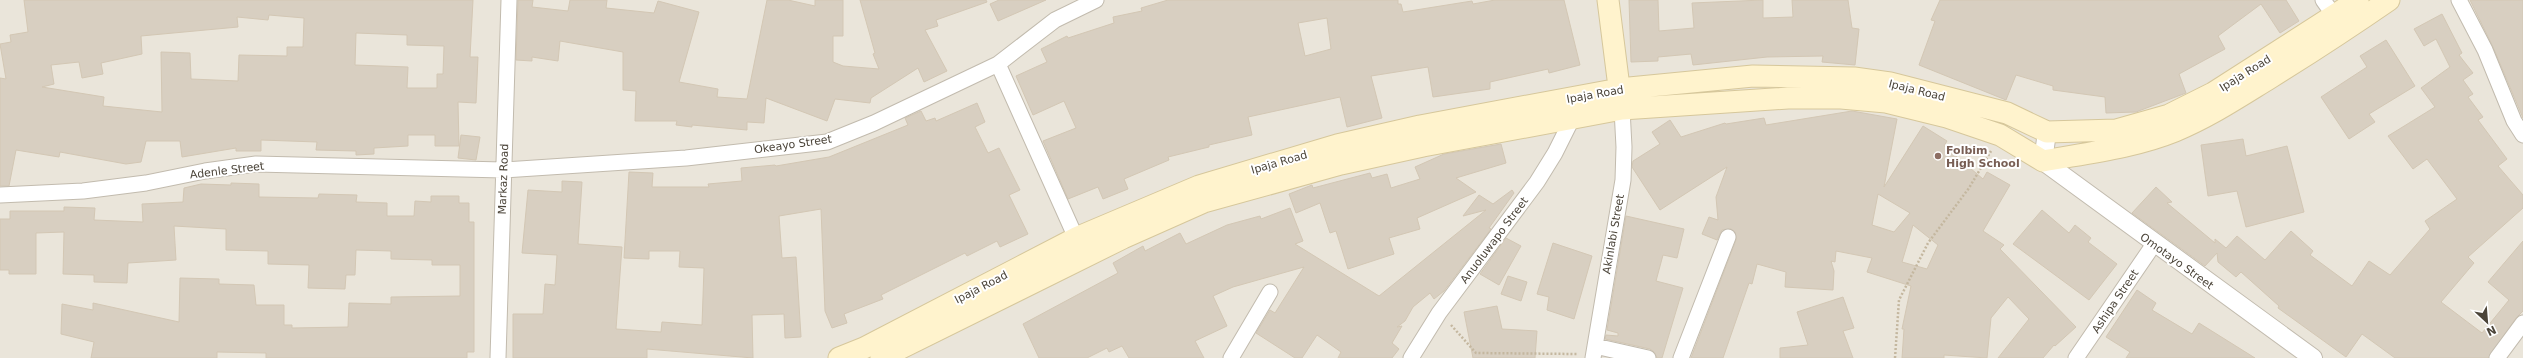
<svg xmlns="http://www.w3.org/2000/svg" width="2523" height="358" font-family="'DejaVu Sans',sans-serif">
	<rect width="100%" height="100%" fill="#f6f3ec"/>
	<path fill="#eae5da" d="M0,0h2523v358h-2523z"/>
	<path fill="#d8cfc1" stroke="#d3c7b4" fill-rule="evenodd" d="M24,0h449l-3,57h8l-2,46 -18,-1 1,44h-24v-11h-27v11l-34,2v6l-18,1v-4l-40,-1 1,-8 -56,-2v11h-25v-3l-54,9 -2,-16h-34l-5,21 -15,2 -66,-12 -1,5 -43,-7 -7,36h-9v-108l6,1 -6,-35 11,-2 -1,-7 18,-3zM269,15l35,3 -1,29h-16v9l-48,-1 -1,26 -47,-2 -1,-26 -29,-1 1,60 -59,-6 1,-9 -62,-10 12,-3 -3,-19 28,-3 3,16 21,-4 -2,-11 41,-9 -1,-18 97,-9 -1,-10 31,3zM356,33l51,2v10l37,1 -1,28h-6v14h-30l1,-21 -53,-2z
		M518,0h15l-1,7 36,4 2,-11h37l-1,8 48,5 4,-12 41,11 -20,70 39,7 -1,8 30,2 20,-99h21l27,6v-6h28v36h-10v26l10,4 36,3 -6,-15 2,-1 -15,-53h126l1,2 -51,18 2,6 -13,4 22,41 -23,11 -6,-14 -47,30 -1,5 -35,-4 -8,22 -61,-23 -2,25 -17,-1v8l-55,-5v2l-16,-2 1,-4h-42l1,-30 -13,-1v-38l-63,-11 -2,20 -26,-4v4l-16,-1z
		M999,0h47l-48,21 -8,-17z
		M1168,0h230v4h3l2,8 69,-11 1,3 22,-4h69l16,65 -31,8 -1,-4 -58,13v7l-57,8 -5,-30 -57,9 11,42 -35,9 -7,-30 -92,20 4,18 -43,10v2l-41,10 1,3 -45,19 4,10 -25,10 -5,-12 -30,12 -25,-58 33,-13 -12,-27 -31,14 -17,-39 31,-14 -6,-13 26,-13 1,2 46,-15 -1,-6 29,-6 -1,-3zM1327,18l4,31 -26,7 -7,-33z
		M1629,0h29l1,31 35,-3 -2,-25 71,-3v18l30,-1 -1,-17h56l4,28 7,1 -4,36 -33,-3 1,-6 -56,1 -74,8 -2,-11 -33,3v4l-27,1z
		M1940,0h346l13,21 -19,12 -19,-29 -43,32 7,13 -46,25 7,19 -50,19 -30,1 -1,-16 -52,-7v-4l-37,-11 -10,25 -87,-35 16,-44 -4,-1z
		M2470,0h53v118l-30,-71z
		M2442,14l20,39 -3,2 14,18 -10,7 10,14 -5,3 15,20 -5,3 29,39 -9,7 25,29v13l-55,49 6,6 -33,39 41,31 27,-33 -21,-18 35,-41v70l-7,7 -28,40h-93l-33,-24 -16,23 -68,-49 1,-2 -38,-34 -5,5 -18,-15 -1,-9 -12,13 -73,-53 24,-26 16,15 -5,1 48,40v-4l11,9 11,-12 28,24 26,-29 22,20 -3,4 42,31 17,-25 21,14 40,-46 -5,-8 32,-22 -30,-40 -14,10 -25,-33 47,-29 -14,-19 29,-21 -14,-28 -12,7 -10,-17z
		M2386,40l29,46 -46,28 6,8 -26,17 -28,-42 46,-30 -7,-11z
		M977,103l8,19 -10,5 13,26 11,-5 21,42 -11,5 19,39 -28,13 -3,-6 -30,15 -2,-3 -84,42 2,4 -39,15 3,9 -15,5 -7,-17 -4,-102 -42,7 3,42 14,-1 5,80 -16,1 -1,-24 -32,1 1,43 -106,-9v9h-134v-44h30l2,-30 10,1 2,-30 -35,-2 6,-63 34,2v-11l20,1 -4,62 44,3 -6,82 45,3 1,-10 40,3 2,-57 -25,-1 1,-16h-31v8l-25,-1 5,-86 24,1 -1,14h57l-1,-3 34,-3 -1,-13 34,-3 1,1 53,-9 79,-32 -3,-7 16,-7 5,10 9,-3 1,3z
		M1852,111l45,8 -13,68 39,-61 24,15 -3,5 39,33 4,-7 23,13 -27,46 21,14 -4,4 76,78 -21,19 -1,-1 -11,13h-45l31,-39 -21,-22 -17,21 -4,40 -43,-3v3h-42l2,-29h-2l9,-43 -44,-14 5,-14 -36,-7 -1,11 -4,-1 3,10 -1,19 -48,-3 1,-15 -29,-8 -5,20 -3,-1 -26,75h-32l45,-118 -1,-8 -4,-3 -9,1 -5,10 -15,-6 7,-17 9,3 -2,-23 11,-30 -67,43 -28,-43 1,-6 27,-17 -8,-12 18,-12 11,17 44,-14 1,1 38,-6 2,7zM1878,194l32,19 -16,19 -22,-7zM1913,225l25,20 -11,24 -25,-7z
		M461,135l19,2 -4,23 -18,-2z
		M2243,139l3,17 41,-10 17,66 -58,15 -9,-36 -29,5 -7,-51z
		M1501,144l5,19 -50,15 20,14 -59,26 3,11 -31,9 5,16 -46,15 -12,-38 -6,2 -10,-30 -24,10 -7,-19 23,-9 1,3 57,-15 2,5 15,-4 4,14 29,-9 -5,-12 29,-13z
		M231,183l28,1v13l59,1 1,-4 38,1 -1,7 31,1v13h27l1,-15 16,1v-6h28v7h10v19h5v130h-7v6h-201v-5l-49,-1v6h-126l3,-16 -33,-8 1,-30 31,6v-7l86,19 1,-44 39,1v5l35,1 2,20h28v20h8v3l56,-1 1,-24 42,1v-7l69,-1v-31h-28v-5l-41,-1v-8l-35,-1 -1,25h-9l-1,14 -37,-1 1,-23 -41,-1v-13l-42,-1v-21l-52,-3 2,34 -48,3 -1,20 -33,-1v-7l-31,-1 1,-42 -28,1v41h-27v-4h-9v-51h10v-8h54v-4l31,1 -1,12 49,2 -1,-18 41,-2 1,-14 17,-4 30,1z
		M1512,190l2,3 -25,35 2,1 -47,62 -10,8 -4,-6 -17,14 -8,14 -8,6 5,-1 -10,17 7,6 -7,9h-54l3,-6 -24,-17 -15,23h-7l-39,-25 14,-23 5,3 29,-46 -71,20 -20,9 14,30 -32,15 9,17h-75l-7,-12 -13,6 -2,-4 -20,10h-48l-16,-34 95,-51 -5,-10 30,-17 2,5 35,-18 6,11 41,-19 33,-9 1,3 29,-11 13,33 -8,3 84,52 107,-86 -23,6 16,-21 14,9z
		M2042,210l27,23 6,-8 16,13 -3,4 29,22 -28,36 -76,-56z
		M1626,216l58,13 -7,29 -14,-3 -7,26 27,7 -21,70h-5l-3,-6 -4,-3 -45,-10 1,-4 12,1v-3l-11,-3z
		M1506,238l15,8 -22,39 -19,-11z
		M1553,243l39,13 -18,63 -27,-9 2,-13 -12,-3z
		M1508,276l19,6 -6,19 -20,-7z
		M2137,290l19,13 -4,7 40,24 7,-11 56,35h-129l4,-6 -24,-15z
		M1843,297l11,31 -11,3 10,27h-73v-10l28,-3 -11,-33z
		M1497,306l5,23 35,2 -2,27h-62l-9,-46z"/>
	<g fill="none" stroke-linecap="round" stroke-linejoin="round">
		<g stroke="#c2bbae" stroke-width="17">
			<path id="minor" d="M2323,0l17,24
				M2459,0l26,50 29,71 9,14
				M998,64l78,174
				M0,195l83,-4 63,-8 59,-12 51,-7 247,6 183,-12 141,-16 47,-19 124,-59 57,-44 41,-20
				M1595,346l53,12
				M498,358l11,-358
				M1231,358l39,-66
				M1411,358l28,-45 98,-131 18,-29 17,-34 -1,-6
				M1593,358l30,-178 1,-33 -2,-38
				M1681,358l47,-121
				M2076,358l78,-114
				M2497,358l26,-35"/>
		</g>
		<g stroke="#c2bbae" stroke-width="20">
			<path id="tertiary" d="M2047,132l-4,29 270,197"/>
		</g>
		<g stroke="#d6c79b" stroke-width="23">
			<path id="secondary" d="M1608,0l13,103
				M839,358l25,-10 212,-110 123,-52 138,-41 83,-19 199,-37 134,-13 101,2 36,5 117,30 40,19 69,-2 53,-15 44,-22 145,-93
				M881,358l242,-120 81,-36 137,-38 82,-18 199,-37 166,-11h53l45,4 61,15 53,18 43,26c44,-8 90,-13 132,-30 34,-14 64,-34 95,-53 40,-25 80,-51 119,-78"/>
		</g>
		<path stroke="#c4b79f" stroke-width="2.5" stroke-dasharray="2 2" stroke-linecap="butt" d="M1451,325l25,28 101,1
			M1895,358l4,-58 29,-57 41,-55 22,-37"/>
		<use href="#minor" stroke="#fff" stroke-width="15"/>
		<use href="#tertiary" stroke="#fff" stroke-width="18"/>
		<use href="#secondary" stroke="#fff3cd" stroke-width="21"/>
	</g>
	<circle fill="#8d6e63" stroke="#fff" stroke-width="1.5" cx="1938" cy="156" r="4"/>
	<g text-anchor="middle" stroke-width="4" stroke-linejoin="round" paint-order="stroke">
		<g font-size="11" fill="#4b4439" stroke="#fff">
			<text transform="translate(2245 73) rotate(-32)" y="4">Ipaja Road</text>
			<text transform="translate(1917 90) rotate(14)" y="4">Ipaja Road</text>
			<text transform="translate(1595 94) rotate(-10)" y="4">Ipaja Road</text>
			<text transform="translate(793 144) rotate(-8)" y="4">Okeayo Street</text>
			<text transform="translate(1279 162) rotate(-16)" y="4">Ipaja Road</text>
			<text transform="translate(227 170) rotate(-7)" y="4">Adenle Street</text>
			<text transform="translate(503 179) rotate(-88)" y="4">Markaz Road</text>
			<text transform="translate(1613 234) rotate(-80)" y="4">Akinlabi Street</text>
			<text transform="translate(1494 240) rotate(-53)" y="4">Anuoluwapo Street</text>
			<text transform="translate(2177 261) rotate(36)" y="4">Omotayo Street</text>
			<text transform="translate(981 287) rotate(-27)" y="4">Ipaja Road</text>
			<text transform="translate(2115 301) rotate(-56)" y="4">Ashipa Street</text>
		</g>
		<g font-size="11" font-weight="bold" fill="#785e54" stroke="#fff" text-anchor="start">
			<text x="1946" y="154">Folbim<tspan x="1946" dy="13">High School</tspan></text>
		</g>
	</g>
	<g transform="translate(2487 322) rotate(154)" stroke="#ffffff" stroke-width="3" paint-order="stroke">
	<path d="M0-3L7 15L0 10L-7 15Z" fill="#4b4439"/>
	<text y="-6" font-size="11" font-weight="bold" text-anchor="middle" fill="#4b4439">N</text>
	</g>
</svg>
